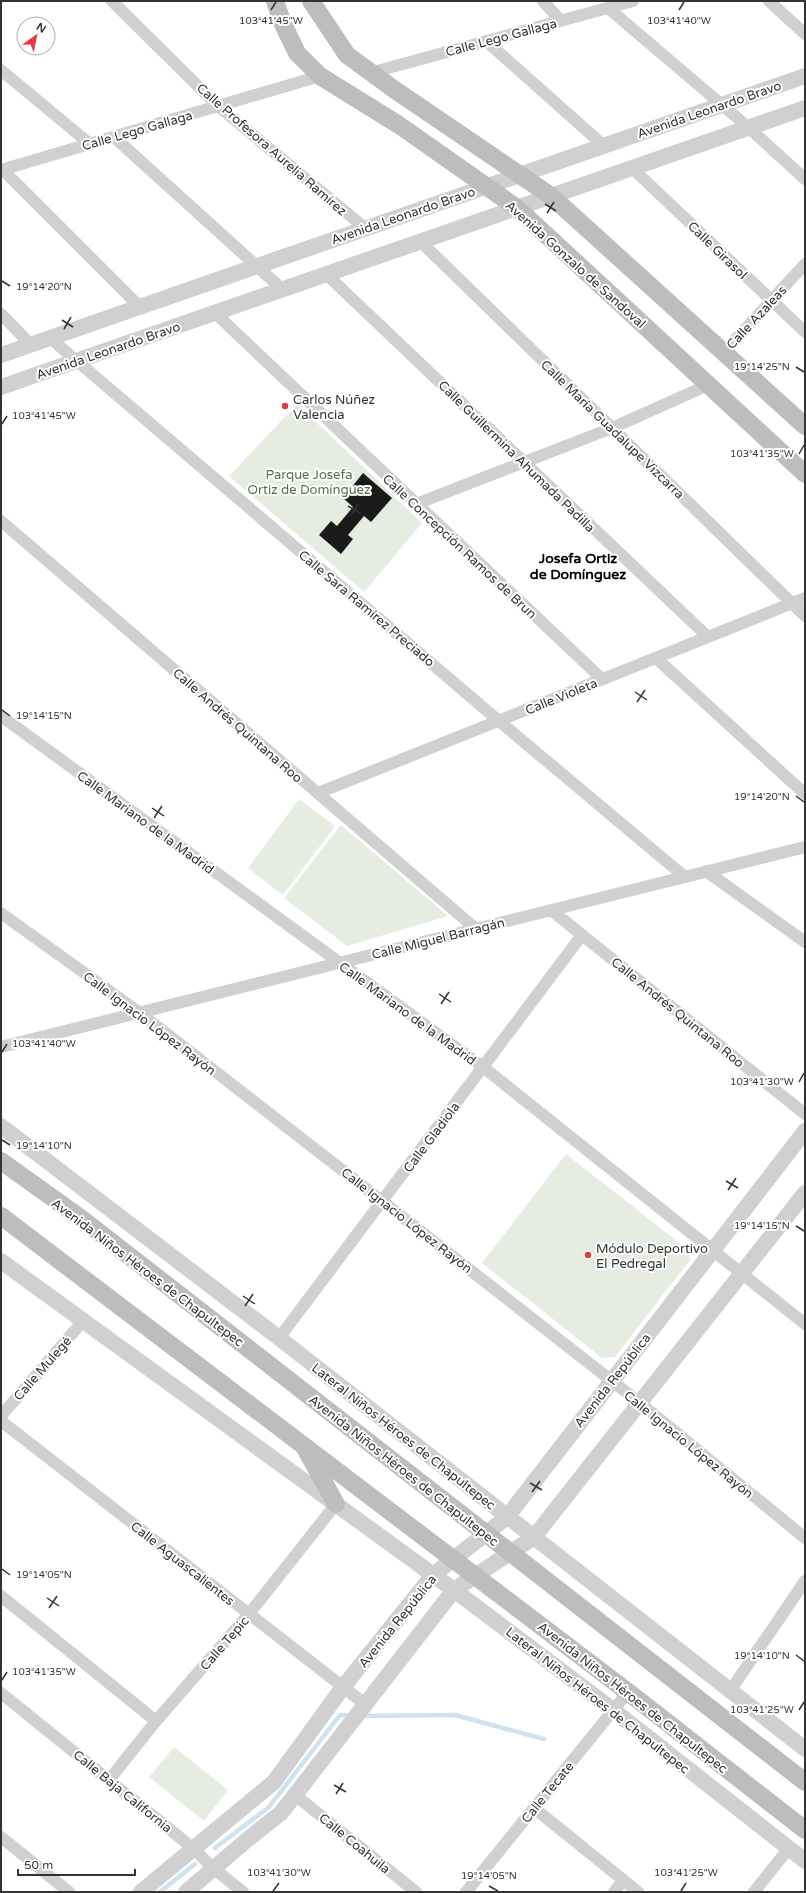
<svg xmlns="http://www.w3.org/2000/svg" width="806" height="1893" font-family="'Varela Round',sans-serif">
	<rect width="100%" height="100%" fill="#fff"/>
	<path fill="#e6ecdf" d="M297,404l125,119 -58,69 -135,-116z
		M299,799l36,27 -52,69 -35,-27z
		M341,825l107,91 -101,30 -63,-48z
		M566,1154l121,95 3,11 -75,97 -13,1 -120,-95z
		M174,1747l54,43 -24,31 -55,-44z"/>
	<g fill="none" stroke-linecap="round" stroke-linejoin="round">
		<path stroke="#cfe2ee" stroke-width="4.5" d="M367,1716l88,-1 89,24
			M215,1848l54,-41 71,-92h6
			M160,1892l35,-28"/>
	</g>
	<path fill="#1a1a1a" d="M363,473l29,25 -21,24 -7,-6 -16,19 5,4 -12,15 -22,-19 12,-14 6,5 16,-19 -10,-9z"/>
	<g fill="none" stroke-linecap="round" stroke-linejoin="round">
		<path stroke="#d0d0d0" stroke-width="12" d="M112,1l106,105 147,122
			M543,1l18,20
			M769,1l36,33
			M608,8l140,119 57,52
			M486,41l117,104
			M1,70l89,74
			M370,73l263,-72
			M114,137l168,152
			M632,168l173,164
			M1,170l319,-94
			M3,170l137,137
			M420,241l385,375
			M326,274l382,363
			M215,313l387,366
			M1,314l30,31
			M50,338l449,383 186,156
			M724,352l81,-88
			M416,504l196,-76 96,-43
			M1,521l475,408
			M656,658l149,136
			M1,716l482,351 322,257
			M318,793l487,-195
			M706,871l99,71
			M551,910l254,204
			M1,913l139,100 242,188 258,202 165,135
			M1,1047l804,-200
			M279,1338l303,-403
			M1,1416l82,-95
			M1,1421l364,283
			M1,1596l155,125
			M730,1691l75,-110
			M1,1693l193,156 19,19 30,24
			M109,1780l47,-59 93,-107 87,-110
			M295,1795l121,97
			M534,1808l104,84
			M1,1837l68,55
			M466,1892l162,-200
			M614,1892l9,-12
			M754,1892l35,-44"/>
		<path stroke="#d0d0d0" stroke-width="16" d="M1,355l804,-279
			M1,387l804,-279
			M1,1126l278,212 526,411
			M1,1261l453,329 159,120 192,151
			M141,1892l133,-110 69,-95 90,-112 74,-58 298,-386
			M186,1892l62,-53 33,-26 173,-223 80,-53 271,-344"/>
		<path stroke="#bdbdbd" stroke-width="18" d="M275,1l8,23 14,29 23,23 79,49 118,83 288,266
			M311,1l36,54 48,35 156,106 254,230
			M1,1161l81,58 723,563
			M1,1216l627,476 177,138
			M306,1450l30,54"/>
	</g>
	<path fill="none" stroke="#333" stroke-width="1.5" d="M271,10l5,-8M679,10l5,-8M545,204l11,7M547,213l7,-11M2,281l8,5M62,320l11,7M64,329l7,-12M796,367l8,5M2,424l5,-8M799,454l5,-9M348,506l12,7M351,516l7,-12M635,692l12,8M637,702l8,-12M2,710l8,6M796,796l8,6M152,808l12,8M154,818l8,-12M439,994l12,8M441,1004l8,-12M2,1052l5,-8M799,1082l5,-9M2,1140l8,5M726,1181l12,7M728,1190l8,-12M796,1226l8,5M243,1296l12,8M245,1306l8,-12M530,1483l12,7M532,1492l8,-11M2,1569l8,6M47,1598l12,8M49,1608l8,-12M796,1655l8,6M2,1680l5,-8M799,1710l5,-8M334,1785l12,7M336,1794l7,-11M489,1886l9,5M273,1891l6,-8M681,1891l5,-8"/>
	<g fill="#e63946" stroke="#fff" stroke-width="1.5">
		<circle cx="285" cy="406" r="4"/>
		<circle cx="588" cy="1255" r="4"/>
	</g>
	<g text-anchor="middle" stroke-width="4" stroke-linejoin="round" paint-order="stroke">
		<g font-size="13" fill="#333" stroke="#fff">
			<text transform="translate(501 37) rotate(-15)" y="5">Calle Lego Gallaga</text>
			<text transform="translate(709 109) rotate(-19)" y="5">Avenida Leonardo Bravo</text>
			<text transform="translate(137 130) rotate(-16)" y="5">Calle Lego Gallaga</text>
			<text transform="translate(272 149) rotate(41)" y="5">Calle Profesora Aurelia Ramírez</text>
			<text transform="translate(403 215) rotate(-19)" y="5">Avenida Leonardo Bravo</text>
			<text transform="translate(718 250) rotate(44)" y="5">Calle Girasol</text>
			<text transform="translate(576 264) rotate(42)" y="5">Avenida Gonzalo de Sandoval</text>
			<text transform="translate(756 317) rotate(-47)" y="5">Calle Azaleas</text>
			<text transform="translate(108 350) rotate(-19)" y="5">Avenida Leonardo Bravo</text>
			<text transform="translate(613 429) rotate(44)" y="5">Calle María Guadalupe Vizcarra</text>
			<text transform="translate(517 456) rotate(44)" y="5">Calle Guillermina Ahumada Padilla</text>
			<text transform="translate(460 546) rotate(43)" y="5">Calle Concepción Ramos de Brun</text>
			<text transform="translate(367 608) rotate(40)" y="5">Calle Sara Ramírez Preciado</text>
			<text transform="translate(561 696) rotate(-22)" y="5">Calle Violeta</text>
			<text transform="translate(238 725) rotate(41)" y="5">Calle Andrés Quintana Roo</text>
			<text transform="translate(146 822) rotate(36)" y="5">Calle Mariano de la Madrid</text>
			<text transform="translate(438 938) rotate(-14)" y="5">Calle Miguel Barragán</text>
			<text transform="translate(678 1012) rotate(39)" y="5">Calle Andrés Quintana Roo</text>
			<text transform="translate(408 1013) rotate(36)" y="5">Calle Mariano de la Madrid</text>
			<text transform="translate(150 1023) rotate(37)" y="5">Calle Ignacio López Rayón</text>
			<text transform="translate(431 1137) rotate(-53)" y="5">Calle Gladiola</text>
			<text transform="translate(407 1220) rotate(38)" y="5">Calle Ignacio López Rayón</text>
			<text transform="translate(148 1272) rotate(37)" y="5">Avenida Niños Héroes de Chapultepec</text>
			<text transform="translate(42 1368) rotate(-49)" y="5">Calle Mulegé</text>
			<text transform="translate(612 1380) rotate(-52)" y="5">Avenida República</text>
			<text transform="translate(404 1436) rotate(38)" y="5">Lateral Niños Héroes de Chapultepec</text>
			<text transform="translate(689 1444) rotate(39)" y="5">Calle Ignacio López Rayón</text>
			<text transform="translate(404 1470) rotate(38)" y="5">Avenida Niños Héroes de Chapultepec</text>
			<text transform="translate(183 1563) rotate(38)" y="5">Calle Aguascalientes</text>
			<text transform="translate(397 1621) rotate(-51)" y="5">Avenida República</text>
			<text transform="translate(224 1643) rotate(-49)" y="5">Calle Tepic</text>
			<text transform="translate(633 1697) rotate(38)" y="5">Avenida Niños Héroes de Chapultepec</text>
			<text transform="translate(598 1700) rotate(38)" y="5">Lateral Niños Héroes de Chapultepec</text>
			<text transform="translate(123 1791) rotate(39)" y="5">Calle Baja California</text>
			<text transform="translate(547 1792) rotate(-51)" y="5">Calle Tecate</text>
			<text transform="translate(355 1843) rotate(39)" y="5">Calle Coahuila</text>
		</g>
		<g font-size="13" fill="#333" stroke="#fff" text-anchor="start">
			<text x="293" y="404">Carlos Núñez<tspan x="293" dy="15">Valencia</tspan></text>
			<text x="596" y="1253">Módulo Deportivo<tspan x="596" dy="15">El Pedregal</tspan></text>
		</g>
		<g font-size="13" fill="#56703f" stroke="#fff">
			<text x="309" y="479">Parque Josefa<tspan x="309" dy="15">Ortiz de Domínguez</tspan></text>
		</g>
		<g font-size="14" font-weight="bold" fill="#000" stroke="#fff">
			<text x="578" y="563">Josefa Ortiz<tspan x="578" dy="16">de Domínguez</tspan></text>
		</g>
	</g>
	<g font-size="10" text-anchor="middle" fill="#333" stroke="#fff" stroke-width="4" stroke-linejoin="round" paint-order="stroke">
		<text x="271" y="24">103°41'45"W</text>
		<text x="679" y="24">103°41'40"W</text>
		<text x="44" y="290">19°14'20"N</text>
		<text x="762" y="370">19°14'25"N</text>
		<text x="44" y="419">103°41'45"W</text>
		<text x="762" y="457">103°41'35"W</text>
		<text x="44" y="719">19°14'15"N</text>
		<text x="762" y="800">19°14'20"N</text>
		<text x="44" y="1047">103°41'40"W</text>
		<text x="762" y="1085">103°41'30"W</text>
		<text x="44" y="1149">19°14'10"N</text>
		<text x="762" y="1229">19°14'15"N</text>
		<text x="44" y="1578">19°14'05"N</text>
		<text x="762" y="1659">19°14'10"N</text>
		<text x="44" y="1675">103°41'35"W</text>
		<text x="762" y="1713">103°41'25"W</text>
		<text x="279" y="1876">103°41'30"W</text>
		<text x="686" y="1876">103°41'25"W</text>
		<text x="489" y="1879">19°14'05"N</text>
	</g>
	<rect width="806" height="1893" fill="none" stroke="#333333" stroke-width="4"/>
	<g transform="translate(36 36) rotate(33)"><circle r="19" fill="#ffffff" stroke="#adadad"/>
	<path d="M0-3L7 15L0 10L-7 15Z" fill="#e63946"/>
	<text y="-6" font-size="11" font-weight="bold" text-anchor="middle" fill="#333333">N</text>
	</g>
	<path d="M18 1869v6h117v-6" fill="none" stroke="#333333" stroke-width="2"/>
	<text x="24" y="1869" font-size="12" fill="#333333" stroke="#ffffff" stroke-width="3" paint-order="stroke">50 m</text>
</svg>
